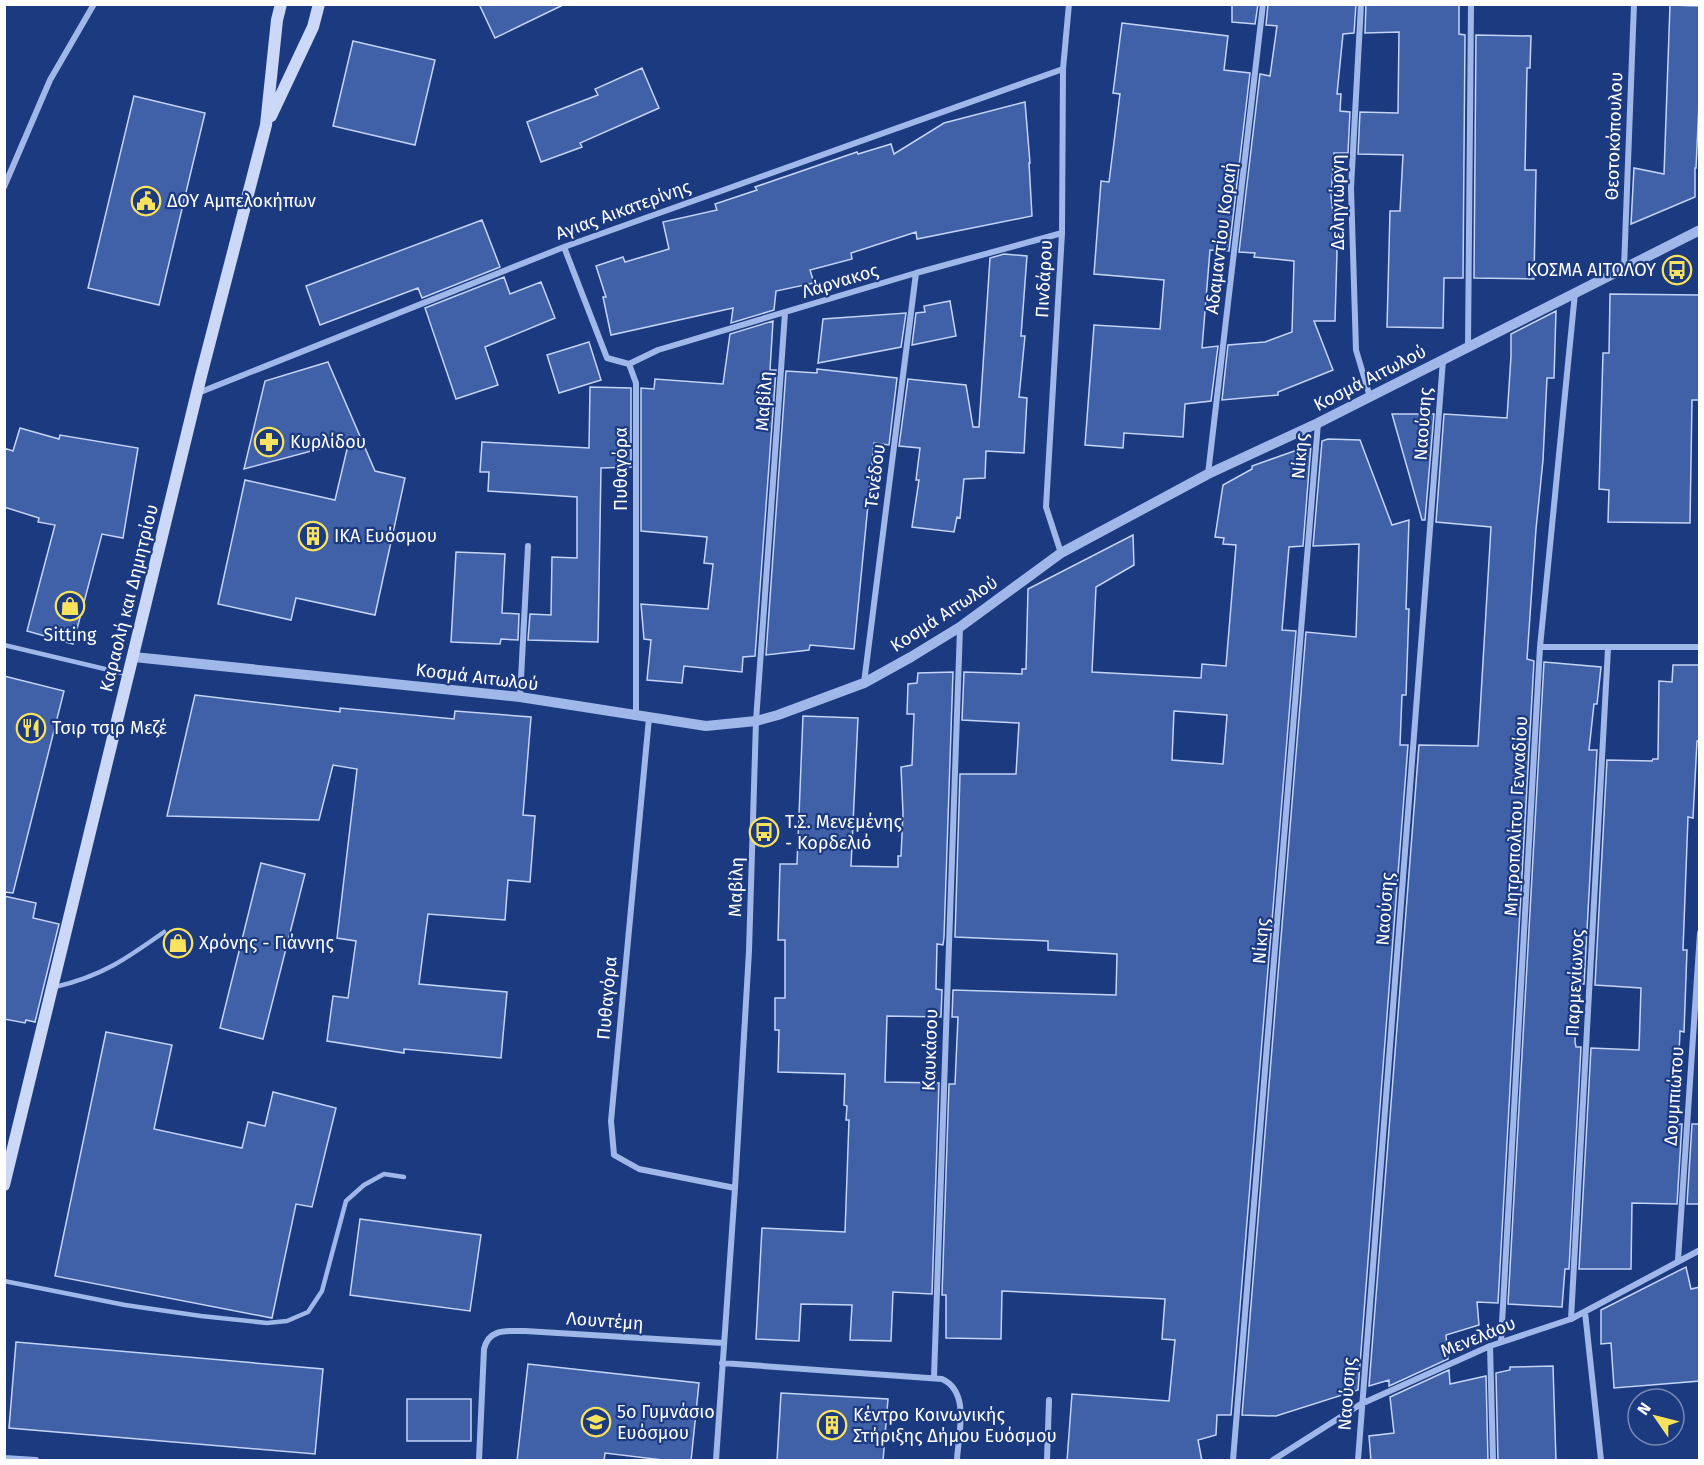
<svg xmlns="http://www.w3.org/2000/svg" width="1704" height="1465" font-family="'Fira Sans',sans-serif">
	<rect width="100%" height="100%" fill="#1c3a80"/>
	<path fill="#4061a8" stroke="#c4d4f7" stroke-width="1.5" fill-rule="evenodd" d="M479,4h86l-70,34z
		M1232,4h26l-3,20 -23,-2z
		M1268,4h88l-2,29 -11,1 -6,60h4l-1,17 10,1 -2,41h-14l-3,43 6,56 -2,69h-21l19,49 -55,22v3l-56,5 6,-55 37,-3 27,-10 2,-71 -40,-4 1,-4 -16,-1 21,-178 10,2 7,-50 -11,-1z
		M1366,4h93v30l6,1 -2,243h-19l-1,50 -56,-1 3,-116h10l3,-56 -45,-1 2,-42 38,1 1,-81 -34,1z
		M1670,5l30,1v76l-4,86h-1v29l-64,27 3,-56 30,6z
		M1122,23l106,13 -4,34 26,3 -21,178 -19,-1 -8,98 16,-2 -7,55 -26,3 -2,33 -59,-4 -1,15 -38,-3 9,-120 66,4 4,-49 -70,-6 7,-93 8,1 11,-88 -7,-1z
		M1476,35l55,1 -1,32h-3l-2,102h11l-2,109 -60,-1z
		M353,41l82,19 -20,85 -82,-19z
		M642,68l17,40 -79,35 2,4 -41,15 -14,-40 71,-27 -3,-6z
		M134,96l71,17 -46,192 -71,-17z
		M1025,102l5,61h-1l3,53 -115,23 -1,-7 -65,21 1,6 -42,11 4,13 -38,8 -2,19 -43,13 2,-15 -122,27 -8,-38h3l-10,-31 27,-9 2,5 44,-13 -6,-27 54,-12 -2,-6 42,-14 -2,-3 102,-35 1,2 33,-10 3,10 50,-31z
		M482,220l18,47 -78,31 -4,-10 -98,37 -14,-39z
		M1004,254l23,2 -6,80h4l-6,61 8,1 -3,55 -38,-2 -1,27 -21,1 -4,39 -3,-1 -3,15 -42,-5 7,-47h-3l4,-32 -21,-2 9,-67 58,6 7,42h6l11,-169z
		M504,277l6,17 31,-12 14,36 -70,29 13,38 -42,14 -31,-91z
		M1610,294l90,1 -1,105h-7l-2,123 -82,-1 1,-32 -10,-1 4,-136h6z
		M950,301l6,35 -44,9 4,-32 9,-1 -1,-6z
		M1556,311l-2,67h-7l-4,82 -7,69 -9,130 7,2 -36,642 -21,-1 2,23 -33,10 2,24 -59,27v-6l-20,6 50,-641 59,1 13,-219 -55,-5 8,-108 63,4 4,-62v-22z
		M906,313l-5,34 -83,16 5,-44z
		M773,321l-3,49h6l-21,286 -12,1 -1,15 -58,-6 -2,17 -35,-3 4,-40 -7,-1 -3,-35 67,5 5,-45 -9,-1 3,-26 -66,-6v-143l13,1 1,-10 68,5 7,-50z
		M589,342l12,38 -42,13 -12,-38z
		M328,362l47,109 30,7 -30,137 -79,-17 -5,22 -73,-16 27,-124 90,20 14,-59 -105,28 21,-88z
		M817,369l80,9 -8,67 -15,-2 -20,206 -44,-4 -1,5 -43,5 20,-284 31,2z
		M590,387l41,1v79l-30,1 -3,174 -70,-2 2,-26 21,1 1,-58 25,1v-61l-89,-6 1,-19h-9l2,-30 107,6z
		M1392,414h42l-9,106h-3z
		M20,428l39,11 1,-4 78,13 -15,90 -21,-4 -29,110 -46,-13 28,-106 -17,-3 1,-4 -35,-11v-59l9,3z
		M1328,439l32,1 32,85 17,-5 -3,89h3l-3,86h-4l-2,50h8l-50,645 -82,26 -34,-1 64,-783 50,5 3,-93 -46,2 9,-105z
		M1311,445l-8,101 -14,1 -7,83 14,1 -65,784h-14l-1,20 -18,5 4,21h-135l5,-67 97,7 6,-61 -13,-1 3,-40 -163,-8 -1,48 -55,-1v-43h-4l7,-211h6l3,-67h-6l1,-27 163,5 1,-41 -69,-4v-9l-93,-4 5,-163h56l3,-51 -57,-3 2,-48 58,2v-5h4l2,-80 105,-54 1,30 -38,22 -4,85 109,6 1,-14 24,2 10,-121 -13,-1 1,-6 -9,-1 8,-52 29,-16v-3zM1174,711l53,4 -4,49 -51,-4z
		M456,552l49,2 -3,59 17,1 -1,26 -17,-1 -1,5 -49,-2z
		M1544,662l57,5 -4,37h-3l-5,46h8l-13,234h-7l-2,58 1,5h5l-12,222h-4l-3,38 -54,-3z
		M1673,665h27v76h-3l-4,77 -5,-1 -5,133h4l-3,82 -4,-1 -4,93h6l-5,80 -45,-1 -1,66h-52l12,-221 48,2 2,-62 -46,-3 12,-225 45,1 1,-2h5l1,-78 13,1z
		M953,672l-9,265 -1,8 -6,-1 -1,45 6,1 -1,27 -54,-1 -2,66 54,1 -7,211 -39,-2 -2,49 -41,-1 2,-35 -51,-1 -2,37 -43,-2 6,-111 83,4 4,-112h-3l1,-14 -3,-1 1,-31 -67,-2 1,-42h-4v-32h10v-58h-7l2,-76h17l6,-148 55,2 -7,148 47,1v-11h3l2,-43 -2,-46 11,-2 2,-51h-7l1,-30 9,-1 1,-10z
		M4,676l60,15 -51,202 -9,-1z
		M195,695l145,17v-4l114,11 1,-8 76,6 -8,98 12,1 -5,66 -22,-2 -3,40 -77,-6 -9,70 88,8 -6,66 -97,-9v4l-77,-12 6,-45 15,2 8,-57 -19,-3 20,-169 -24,-4 -14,55 -152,-4z
		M261,863l44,11 -42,165 -43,-11z
		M4,896l32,7 -3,15 26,6 -24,98 -9,-2 -1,3 -21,-4z
		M106,1032l66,13 -18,84 88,19 6,-26 17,4 8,-34 63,16 -24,99 -16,-3 -24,114 -217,-42z
		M1692,1124h8v80h-13z
		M360,1219l121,16 -11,76 -120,-16z
		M1686,1267l5,22 9,-2v94l-86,7 -3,-45 -10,1v-34z
		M16,1342l307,27 -8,85 -306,-26z
		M528,1364l171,19 -8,78h-20l-66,-8 -1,8h-87z
		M1553,1366l3,95h-58l-2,-88 14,-3v-3z
		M1449,1370l1,14 36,-8 2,85h-117l-2,-25 25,-3 -4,-36z
		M781,1393l107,6 -5,62h-106z
		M407,1399h64v42h-64z"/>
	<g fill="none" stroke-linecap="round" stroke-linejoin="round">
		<path stroke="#a0b7e9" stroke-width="4.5" d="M4,645l122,29
			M55,987c47,-11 71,-28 109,-55
			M4,1281l121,24 76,11 66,7 20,-2 21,-9 14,-21 24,-90 18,-16 20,-11 20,3"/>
		<path stroke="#a0b7e9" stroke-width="6" d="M1361,4l-10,184 5,162 14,47
			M4,187l46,-107 44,-76
			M564,247l43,111 22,6 7,19v332
			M1624,268l10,-264
			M1468,347l3,-343
			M629,364l29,-14 258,-77 146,-40
			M198,393l366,-146 499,-178
			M1208,474l55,-470
			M1061,553l-15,-46 16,-274 1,-164 6,-65
			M1540,647h160
			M864,683l52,-410
			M520,697l8,-151
			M649,718l-38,403 3,34 25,14 96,19
			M1678,1260l22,-327
			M1585,1312l16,148
			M1571,1319l37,-670
			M1501,1341l39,-694 35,-354
			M1490,1346l3,114
			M722,1363l220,16c29,13 16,56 15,81
			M934,1377l26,-749
			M4,1458l32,2
			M479,1460l5,-111c5,-21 23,-18 41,-18l198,12
			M716,1460l19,-272 14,-237 7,-230 29,-408
			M1047,1460l2,-60
			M1233,1460l85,-1037
			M1273,1460l88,-56 129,-58 81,-27 129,-69
			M1358,1460l85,-1100"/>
		<path stroke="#a0b7e9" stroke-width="10" d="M134,657l386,40 186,29 50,-5 22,-6 86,-32 47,-26 49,-30 101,-74 147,-79 110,-51 382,-193"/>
		<path stroke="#cbd8f7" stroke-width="12" d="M271,116l42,-89 6,-23
			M4,1185l197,-809 65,-251 11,-105 4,-16"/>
	</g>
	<defs>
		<g id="civic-ring" transform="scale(1.5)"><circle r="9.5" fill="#1c3a80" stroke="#f9e25e" stroke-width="1.5"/><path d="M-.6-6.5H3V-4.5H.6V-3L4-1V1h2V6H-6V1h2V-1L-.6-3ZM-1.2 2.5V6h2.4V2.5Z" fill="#f9e25e"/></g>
		<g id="bus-ring" transform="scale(1.5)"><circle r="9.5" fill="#1c3a80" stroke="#f9e25e" stroke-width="1.5"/><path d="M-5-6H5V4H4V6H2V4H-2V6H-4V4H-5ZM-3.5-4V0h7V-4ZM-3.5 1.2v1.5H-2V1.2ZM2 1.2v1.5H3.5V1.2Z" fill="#f9e25e"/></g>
		<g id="pharmacy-ring" transform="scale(1.5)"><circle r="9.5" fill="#1c3a80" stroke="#f9e25e" stroke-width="1.5"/><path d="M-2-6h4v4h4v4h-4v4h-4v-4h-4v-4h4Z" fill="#f9e25e"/></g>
		<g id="building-ring" transform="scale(1.5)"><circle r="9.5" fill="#1c3a80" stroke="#f9e25e" stroke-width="1.5"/><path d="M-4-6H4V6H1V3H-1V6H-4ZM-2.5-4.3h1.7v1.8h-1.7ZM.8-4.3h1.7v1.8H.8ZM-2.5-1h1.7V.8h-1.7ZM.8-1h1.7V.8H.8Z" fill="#f9e25e"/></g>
		<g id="shop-ring" transform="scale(1.5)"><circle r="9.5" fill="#1c3a80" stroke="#f9e25e" stroke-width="1.5"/><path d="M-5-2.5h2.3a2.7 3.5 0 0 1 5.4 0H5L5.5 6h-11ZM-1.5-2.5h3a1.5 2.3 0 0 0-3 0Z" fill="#f9e25e"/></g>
		<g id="restaurant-ring" transform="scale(1.5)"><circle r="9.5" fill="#1c3a80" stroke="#f9e25e" stroke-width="1.5"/><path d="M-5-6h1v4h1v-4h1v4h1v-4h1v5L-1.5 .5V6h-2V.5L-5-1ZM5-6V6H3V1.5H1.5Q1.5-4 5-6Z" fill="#f9e25e"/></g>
		<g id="school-ring" transform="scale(1.5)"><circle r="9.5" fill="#1c3a80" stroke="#f9e25e" stroke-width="1.5"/><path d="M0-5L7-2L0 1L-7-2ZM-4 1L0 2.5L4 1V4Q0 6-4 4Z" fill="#f9e25e"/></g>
	</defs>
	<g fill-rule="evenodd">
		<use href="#civic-ring" x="146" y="201"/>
		<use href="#bus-ring" x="1677" y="270"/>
		<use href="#pharmacy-ring" x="269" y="442"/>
		<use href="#building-ring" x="313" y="536"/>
		<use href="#shop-ring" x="70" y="606"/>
		<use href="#restaurant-ring" x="31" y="728"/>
		<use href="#bus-ring" x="764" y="832"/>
		<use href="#shop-ring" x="178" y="943"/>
		<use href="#school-ring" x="596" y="1422"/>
		<use href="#building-ring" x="832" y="1425"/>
	</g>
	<g text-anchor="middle" stroke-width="4.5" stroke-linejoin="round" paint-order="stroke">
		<g font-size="18" fill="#fff" stroke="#1c3a80">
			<text transform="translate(1614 136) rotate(-88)" y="6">Θεοτοκόπουλου</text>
			<text transform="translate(1338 202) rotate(-90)" y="6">Δεληγιώργη</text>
			<text transform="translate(623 210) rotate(-20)" y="6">Αγιας Αικατερίνης</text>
			<text transform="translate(1221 238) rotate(-83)" y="6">Αδαμαντίου Κοραή</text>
			<text transform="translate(1044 279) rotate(-87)" y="6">Πινδάρου</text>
			<text transform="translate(840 281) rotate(-17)" y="6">Λάρνακος</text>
			<text transform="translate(1370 378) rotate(-27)" y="6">Κοσμά Αιτωλού</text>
			<text transform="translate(764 401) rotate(-86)" y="6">Μαβίλη</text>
			<text transform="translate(1423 424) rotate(-86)" y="6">Ναούσης</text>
			<text transform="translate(1300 456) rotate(-85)" y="6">Νίκης</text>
			<text transform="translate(621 469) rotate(-90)" y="6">Πυθαγόρα</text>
			<text transform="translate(875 476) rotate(-83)" y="6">Τενέδου</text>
			<text transform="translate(129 598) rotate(-76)" y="6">Καραολή και Δημητρίου</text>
			<text transform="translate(944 614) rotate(-33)" y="6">Κοσμά Αιτωλού</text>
			<text transform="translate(477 677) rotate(7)" y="6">Κοσμά Αιτωλού</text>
			<text transform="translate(1516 816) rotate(-87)" y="6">Μητροπολίτου Γενναδίου</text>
			<text transform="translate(736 887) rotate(-88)" y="6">Μαβίλη</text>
			<text transform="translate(1385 909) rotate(-86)" y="6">Ναούσης</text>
			<text transform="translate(1261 941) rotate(-85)" y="6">Νίκης</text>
			<text transform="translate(1575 983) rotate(-87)" y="6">Παρμενίωνος</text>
			<text transform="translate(607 998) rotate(-85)" y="6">Πυθαγόρα</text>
			<text transform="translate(930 1050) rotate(-88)" y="6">Καυκάσου</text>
			<text transform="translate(1674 1096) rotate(-86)" y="6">Δουμπιώτου</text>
			<text transform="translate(605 1321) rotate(4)" y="6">Λουντέμη</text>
			<text transform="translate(1478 1337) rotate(-22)" y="6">Μενελάου</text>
			<text transform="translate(1347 1394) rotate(-86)" y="6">Ναούσης</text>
		</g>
		<g font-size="18" fill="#fff" stroke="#1c3a80" text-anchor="start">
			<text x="167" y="207">ΔΟΥ Αμπελοκήπων</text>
			<text x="1656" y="276" text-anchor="end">ΚΟΣΜΑ ΑΙΤΩΛΟΥ</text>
			<text x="290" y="448">Κυρλίδου</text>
			<text x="334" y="542">ΙΚΑ Ευόσμου</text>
			<text x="70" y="641" text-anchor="middle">Sitting</text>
			<text x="52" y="734">Τσιρ τσιρ Μεζέ</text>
			<text x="785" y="828">Τ.Σ. Μενεμένης<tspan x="785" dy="21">- Κορδελιό</tspan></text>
			<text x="199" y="949">Χρόνης - Γιάννης</text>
			<text x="617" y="1418">5ο Γυμνάσιο<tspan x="617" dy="21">Ευόσμου</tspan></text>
			<text x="853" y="1421">Κέντρο Κοινωνικής<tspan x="853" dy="21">Στήριξης Δήμου Ευόσμου</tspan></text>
		</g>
	</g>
	<rect width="1704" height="1465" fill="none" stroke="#ffffff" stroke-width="12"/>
	<g transform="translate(1656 1417) rotate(305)"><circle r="28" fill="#1c3a80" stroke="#7789b3" stroke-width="1.5"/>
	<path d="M0-4.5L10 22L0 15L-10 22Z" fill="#f9e25e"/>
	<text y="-9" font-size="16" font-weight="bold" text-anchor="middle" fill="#ffffff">N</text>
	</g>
</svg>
